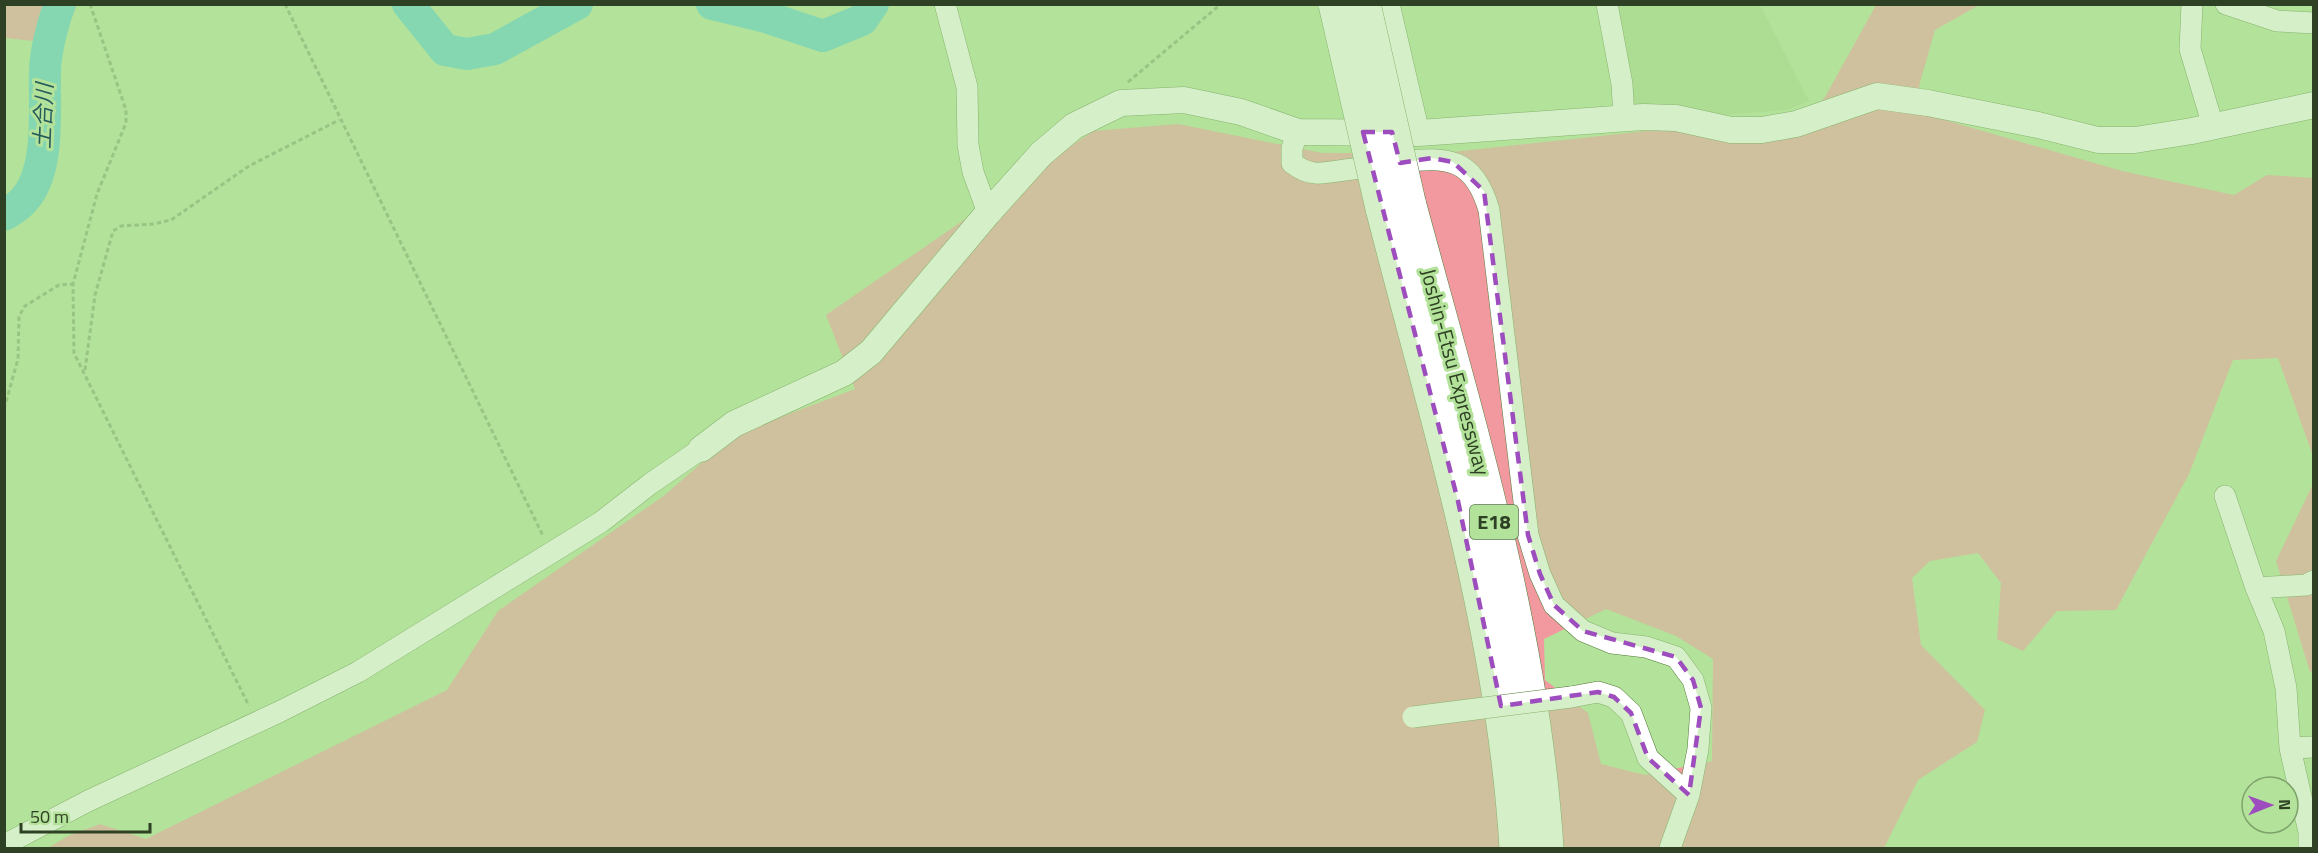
<svg xmlns="http://www.w3.org/2000/svg" width="2318" height="853" font-family="'Titillium Web','Noto Sans JP',sans-serif">
	<rect width="100%" height="100%" fill="#b3e29a"/>
	<path fill="#a6d78a" d="M1613,5h147l49,96 -22,9 -65,5 -47,-11 -44,3z"/>
	<path fill="#f299a0" fill-rule="evenodd" d="M5,4h72v1l-10,25 -23,12 -39,-4z
		M1981,4l-46,26 -16,56 5,28 198,57 112,24 33,-20 46,3v278l-35,-98 -45,2 -44,114 -73,136 -59,1 -34,40 -26,-12 4,-56 -23,-30 -48,8 -18,17 9,67 64,65 -8,32 -59,38 -34,68h-1836l20,-12 32,-12 46,15 301,-149 51,-79 167,-116 68,-60 122,-46 -29,-74 267,-184 85,-7 144,29h121l221,-24 127,7 34,-39 51,-92zM1606,609l70,27 37,23 -1,102 -67,14 -44,-11 -13,-51 -43,-33 -1,-41z
		M2313,484v187l-3,1 -34,-111z"/>
	<g fill="none" stroke-linecap="round" stroke-linejoin="round">
		<path stroke="#4dcbcb" stroke-width="32" d="M408,4l37,46 22,4 28,-5 82,-45
			M712,4l54,13 57,19 39,-16 11,-16
			M4,215c6,-4 14,-8 19,-14 28,-29 21,-91 22,-129 0,-19 8,-50 15,-68"/>
		<g stroke="#517b37" stroke-width="22">
			<path id="minor" d="M945,4l22,83 1,58 5,27 15,41
				M1389,4l30,129
				M1607,4l15,80 2,34
				M2192,4l-2,45 23,77
				M2226,4l51,17 37,2
				M1298,132l-6,16v15c20,15 30,10 53,7 18,-2 37,-5 55,-8 48,-6 74,-4 89,48l39,325 12,39 14,31 29,26 29,12 34,4 30,10 17,23 8,28 -3,41 -9,46 -19,53
				M2225,496l31,92
				M1571,697l27,-5 16,5 17,16 17,45 41,37
				M2290,748l24,-1
				M4,845l84,-44 191,-89 79,-40 243,-150 49,-38 51,-35
				M2309,848v-16l-19,-84 -4,-60 -12,-57 -18,-43 50,-3 8,-4"/>
		</g>
		<g stroke="#517b37" stroke-width="27">
			<path id="tertiary" d="M701,449l33,-25 110,-51 27,-21 117,-139 53,-59 33,-28 47,-23 63,-3 57,12 57,20 121,1 224,-16 33,1 55,12h31l34,-6 81,-28 51,7 110,22 60,15h37l57,-9 122,-26"/>
		</g>
		<g stroke="#517b37" stroke-width="34">
			<path id="motorway" d="M1409,202c57,212 124,426 138,646
				M1382,208c54,212 121,422 134,640"/>
		</g>
		<path stroke="#7b9f69" stroke-width="3" stroke-dasharray="4.5 3" stroke-linecap="butt" d="M90,4l36,106v13l-29,71 -24,90 1,69 175,353
			M285,4l258,532
			M1128,82l93,-78
			M85,370l10,-75 18,-64 8,-5 32,-2 18,-4 78,-54 90,-46
			M4,409l14,-50 1,-43 6,-10 34,-21 14,-1"/>
		<use href="#minor" stroke="#fff" stroke-width="21"/>
		<use href="#tertiary" stroke="#fff" stroke-width="26"/>
		<use href="#motorway" stroke="#fff" stroke-width="33"/>
		<g stroke="#517b37" stroke-width="22" stroke-linecap="butt">
			<path id="minor-bridge" d="M1413,717l158,-20"/>
		</g>
		<g stroke="#517b37" stroke-width="34" stroke-linecap="butt">
			<path id="motorway-bridge" d="M1335,4l47,204
				M1364,4l45,198"/>
		</g>
		<use href="#minor-bridge" stroke="#fff" stroke-width="21"/>
		<use href="#motorway-bridge" stroke="#fff" stroke-width="33"/>
	</g>
	<path d="M0 0H2318V853H0ZM1363,132h29l8,31 32,-5 21,4 31,29 44,344 12,39 14,31 29,26 93,26 17,23 8,28 -12,87 -41,-37 -17,-45 -17,-16 -16,-5 -97,14 -43,-205z" fill="#b3e29a" fill-opacity=".55" fill-rule="evenodd"/>
	<path fill="none" stroke="#9d4dbd" stroke-width="4.5" stroke-dasharray="12 8" stroke-linejoin="round" d="M1363,132h29l8,31 32,-5 21,4 31,29 44,344 12,39 14,31 29,26 93,26 17,23 8,28 -12,87 -41,-37 -17,-45 -17,-16 -16,-5 -97,14 -43,-205z"/>
	<g text-anchor="middle" stroke-width="6" stroke-linejoin="round" paint-order="stroke">
		<rect fill="#b3e29a" stroke="#567147" stroke-width="1.5" x="1470" y="505" width="48" height="34" rx="4.5"/>
		<g font-size="20" font-weight="bold" fill="#2e4124">
			<text x="1494" y="529">E18</text>
		</g>
		<g font-size="21" fill="#2e4124" stroke="#b3e29a">
			<text transform="translate(1455 372) rotate(75)" y="7">Joshin-Etsu Expressway</text>
		</g>
		<g font-size="22" font-style="italic" fill="#275c5c" stroke="#b3e29a">
			<text transform="translate(43 116) rotate(-88)" y="8">土合川</text>
		</g>
	</g>
	<rect width="2318" height="853" fill="none" stroke="#2e4124" stroke-width="12"/>
	<g transform="translate(2270 805) rotate(89)"><circle r="28" fill="#b3e29a" stroke="#7ea26b" stroke-width="1.5"/>
	<path d="M0-4.5L10 22L0 15L-10 22Z" fill="#9d4dbd"/>
	<text y="-9" font-size="16" font-weight="bold" text-anchor="middle" fill="#2e4124">N</text>
	</g>
	<path d="M21 823v9h129v-9" fill="none" stroke="#2e4124" stroke-width="3"/>
	<text x="30" y="823" font-size="18" fill="#2e4124" stroke="#b3e29a" stroke-width="4.5" paint-order="stroke">50 m</text>
</svg>
